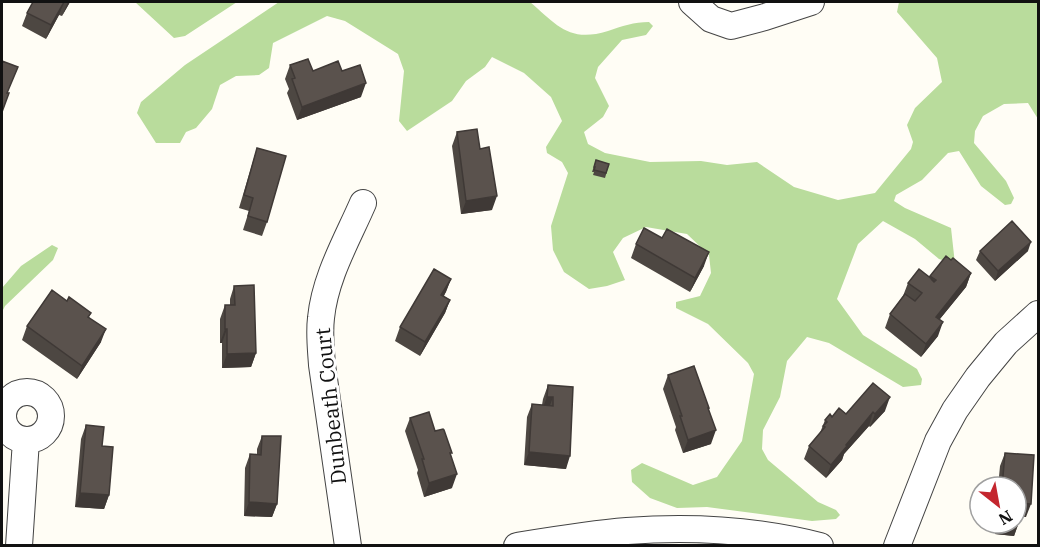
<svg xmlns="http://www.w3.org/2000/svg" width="1040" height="547" font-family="'IBM Plex Serif',serif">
	<rect width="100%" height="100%" fill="#fffdf5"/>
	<path fill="#b9dc9c" d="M135,2h102l-52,34 -11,2z
		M279,2h251c27,23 39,41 78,29 14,-5 26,-9 41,-9l4,4 -7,9 -24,5 -24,27 -3,11 14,28 -6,11 -19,15 4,12 17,9 45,9 51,-1 26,4 30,-3 37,25 44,13 37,-7 36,-44 2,-7 -6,-17 8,-17 27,-26 -5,-24 -40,-46 2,-10h139v117l-10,-16 -24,1 -21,12 -8,15 -1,12 32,38 8,17 -3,6 -6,1 -24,-19 -22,-35 -11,2 -26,27 -26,15 -2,6 11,7 46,20 4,36 -16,-5 -24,-20 -32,-18 -25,23 -21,55 26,36 54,34 5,10 -1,6 -18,2 -74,-44 -22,-6 -20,24 -7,36 -17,33 -1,19 6,11 50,42 18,8 4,5 -4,4 -24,2 -105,-14 -30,1 -27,-10 -18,-16 -1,-12 11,-7 51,22 24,-8 25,-36 12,-67 -6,-11 -40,-39 -32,-16v-6l24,-6 11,-23 -2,-18 -22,-21 -41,-7 -23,11 -10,14 12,28 -18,6 -18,3 -25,-17 -11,-22 -2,-24 17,-53 -6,-11 -15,-9 -1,-6 16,-26 -11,-24 -27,-24 -32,-16 -7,10 -19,14 -14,20 -45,30 -8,-10 5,-50 -6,-17 -53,-33 -18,-5 -54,27 -4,25 -10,7 -23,1 -16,9 -8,24 -16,19 -10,4 -6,11h-24l-19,-30 4,-11 44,-37z
		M52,245l6,3 -5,12 -48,46 -3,6v-24l19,-22z"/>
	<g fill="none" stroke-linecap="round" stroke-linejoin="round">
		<g stroke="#444" stroke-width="28">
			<path id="minor" d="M692,2l19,17 20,7 34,-9 46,-15
				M3 416a24 24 0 1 1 48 0a24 24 0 1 1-48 0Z
				M19,546l7,-106
				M348,546l-26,-181c-1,-16 -3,-31 -1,-47 4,-41 26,-78 42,-115
				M517,546c37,-6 73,-12 110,-15 64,-5 130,-1 193,15
				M897,546l41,-105 17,-31 23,-33 28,-34 32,-29"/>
		</g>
		<use href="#minor" stroke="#fff" stroke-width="26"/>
	</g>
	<path fill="#4d4742" d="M33,2h37l-8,14 -3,-1 -13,24 -24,-13 5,-13z
		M290,65l23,6h29l19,26 -64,23 -10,-27 2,-4 -4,-10z
		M457,132l23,17 12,61 -31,4 -9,-68z
		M257,148l10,74 -5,14 -19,-6 6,-19 -10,-3z
		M596,160l13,4 -4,14 -12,-3 1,-3h-2z
		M662,238l42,28 -14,26 -59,-34 5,-14z
		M980,251h48l-33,30 -19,-21z
		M971,273l-5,14 -27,33 -1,16 -17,21 -36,-29 5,-14 13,-18 5,-13 22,-6v-1z
		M451,279l-7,17 6,4 -5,13 -25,43 -25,-15 5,-14z
		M234,286l22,67 -5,14 -29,1v-25h-2v-24l5,-14h5v-6z
		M91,313l-2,4 12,25 -24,37 -55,-39 5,-14z
		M668,375l41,35 2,34 -28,9 -8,-23 1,-3 -13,-38z
		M548,385l25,2 -7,82 -42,-4 3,-48 5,-13 10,1 1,-6z
		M885,411l-15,16 -1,-1 -25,28 -2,6 -16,18 -22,-19 5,-13 11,-13 5,-13 7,-3 14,-3z
		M410,418l25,13 16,24 1,33 -28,9 -7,-24 1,-3 -13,-39z
		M86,425l23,70 -5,14 -29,-2 6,-68z
		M262,436l15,68 -5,13 -28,-1 1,-48 5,-14 7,1v-6z
		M1005,453l21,64h-6l-1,5 -5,14 -19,-2 1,-11h20v-36h-18l2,-21z"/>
	<path fill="#3f3936" d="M64,2l-5,13 -13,24 5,-14z
		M68,2h2l-8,14z
		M366,83l-5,14 -64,23 5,-13z
		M497,196l-5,14 -31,4 5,-13z
		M1031,242l-3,9 -33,30 3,-10z
		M709,252l-5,14 -14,26 5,-14z
		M971,273l-5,14 -35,43 5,-13z
		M451,279l-5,13 -10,16 5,-13z
		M450,300l-5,13 -25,43 5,-14z
		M943,322l-5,14 -17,21 5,-13z
		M106,329l-5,13 -24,37 5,-13z
		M225,329h2l-5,14h-2z
		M256,353l-5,14 -29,1 5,-14z
		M547,397h6l-5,14 -6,-1z
		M890,397l-5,14 -15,16 5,-13z
		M873,412l-4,14 -25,28 -2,6 -16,18 5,-13 15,-20z
		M716,430l-5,14 -28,9 5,-13z
		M529,452l41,4 -4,13 -42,-4z
		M457,474l-5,14 -28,9 5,-14z
		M80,493l29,2 -5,14 -29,-2z
		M249,502l28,2 -5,13 -28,-1z
		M1021,503l10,1 -5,13h-10z
		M1016,522h3l-5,14 -19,-2 4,-11h17z"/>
	<path fill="#5a524d" stroke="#3f3936" stroke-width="1.5" d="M33,2h31l-13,23 -24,-12z
		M308,59l5,12 25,-10 4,10 18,-6 6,18 -64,24 -10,-28 3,-1 -5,-13z
		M2,61l16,6 -11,26h2l-7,19z
		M477,129l3,20 9,-2 8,49 -31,5 -9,-69z
		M257,148l29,8 -19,66 -19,-6 5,-18 -9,-3z
		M596,160l13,4 -3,9 -12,-3 1,-3h-1z
		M1012,221l19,21 -33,29 -18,-20z
		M644,228l18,10 5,-9 42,23 -14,26 -59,-34z
		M946,256l5,4 2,-2 18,15 -35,44 7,5 -17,22 -36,-30 15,-20 10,7 7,-8 -14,-10 11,-14 14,11h-1l2,2 2,-2 -6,-4z
		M434,269l17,10 -10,16 9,5 -25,42 -25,-15z
		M254,285l2,68 -29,1v-25h-2v-24h10l-1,-19z
		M52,290l15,11 2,-4 22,16 -3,4 18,12 -24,37 -55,-40z
		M694,366l15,42h-1l8,22 -28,10 -8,-24h2l-14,-41z
		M873,383l17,14 -15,17 -2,-2 -27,33 1,1 -16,19 -22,-19 16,-19 -2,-1 4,-4 -2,-2 5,-6 2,3 7,-9 7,6z
		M548,385l25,2 -3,69 -41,-4 3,-48 21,2v-9h-6z
		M429,412l6,19 8,-2 1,1 8,23h-2l7,21 -28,9 -7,-24h2l-14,-41z
		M86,425l18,2 -2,19 11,1 -4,48 -29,-2z
		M262,436h19l-4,68 -28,-2 1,-48 11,1z
		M1005,453l29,2 -3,49 -10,-1 -2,19h-3v-35h-14z"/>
	<g text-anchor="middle" stroke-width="6" stroke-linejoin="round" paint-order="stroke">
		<g font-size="21" fill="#111" stroke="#fff">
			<text transform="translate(331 406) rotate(-96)" y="7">Dunbeath Court</text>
		</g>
	</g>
	<rect width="1040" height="547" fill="none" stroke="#111111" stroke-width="6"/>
	<g transform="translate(998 505) rotate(149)"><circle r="28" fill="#ffffff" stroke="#a0a0a0" stroke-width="1.5"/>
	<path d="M0-4.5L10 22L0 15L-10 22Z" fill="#c4262e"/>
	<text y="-9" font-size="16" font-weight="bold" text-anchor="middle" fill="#111111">N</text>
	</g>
</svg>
